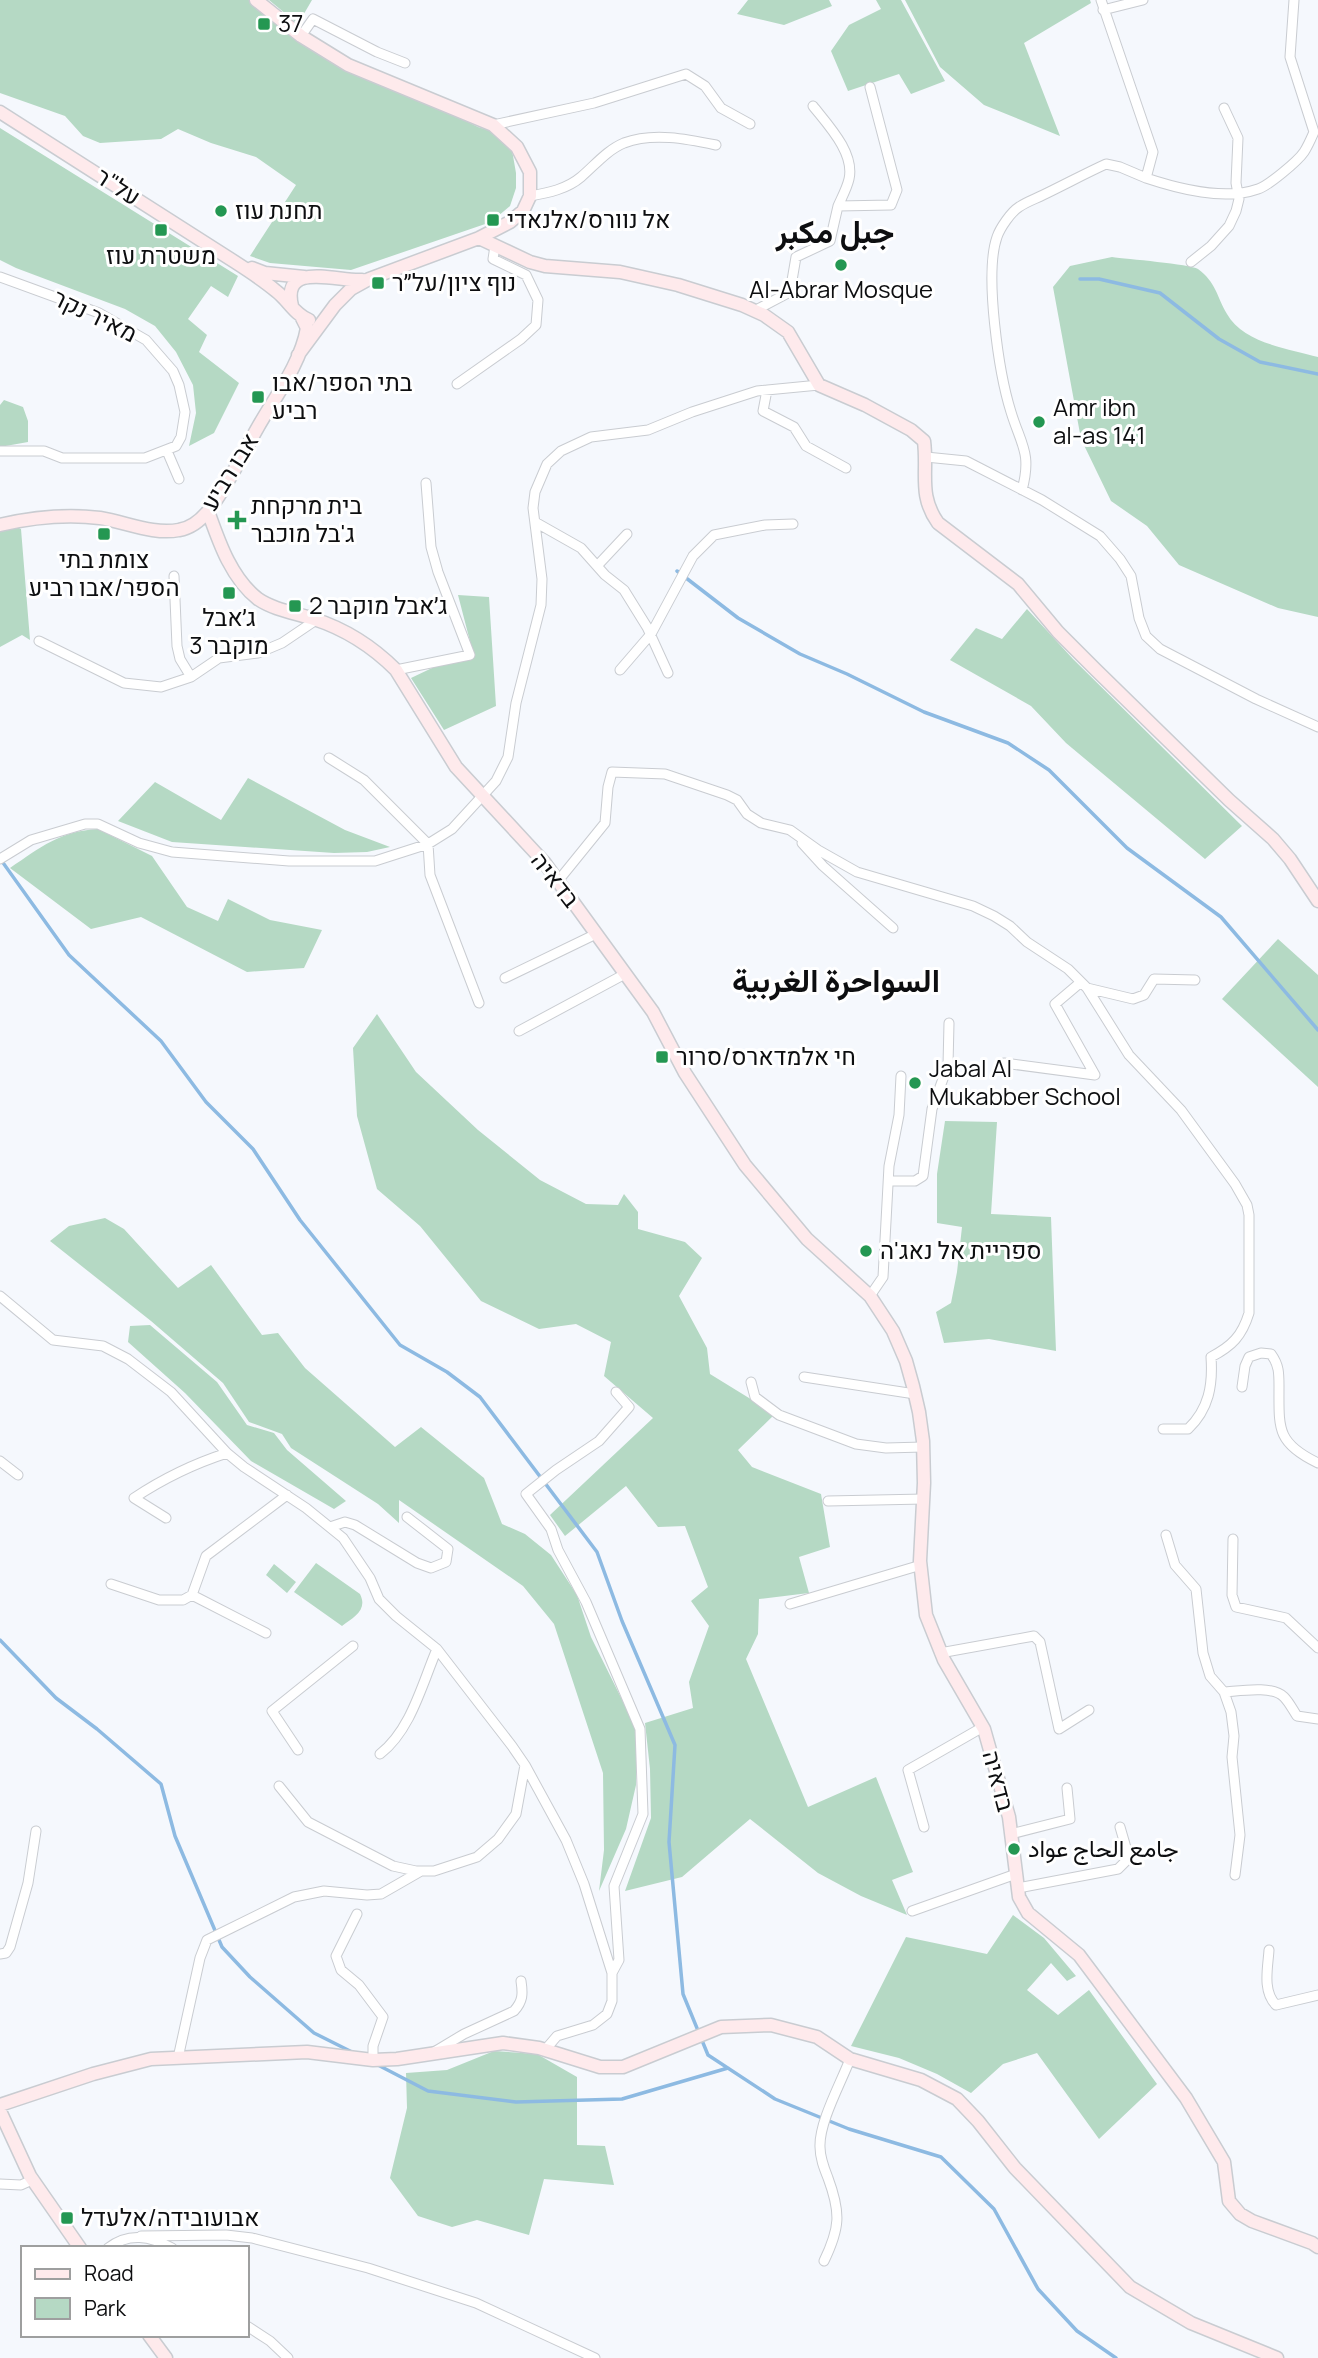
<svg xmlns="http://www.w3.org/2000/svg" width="1318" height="2358" font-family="Manrope,Vazirmatn,Heebo,sans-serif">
	<rect width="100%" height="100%" fill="#f5f8fd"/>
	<path fill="#b5d9c4" d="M0,0h250l27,23 201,104 13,4 14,9 7,10 4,23v15l-6,18 -19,16 -140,48 -81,-7 -20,-7 46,-71 -40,-28 -45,-14 -33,-14 -17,10 -61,4 -17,-7 -18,-20 -65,-23z
		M269,0h43l-14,24z
		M748,0h81l3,6 -48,19 -47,-11z
		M876,0h25l44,81 -34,13 -12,-20 -51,17 -17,-40 18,-26 32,-16z
		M905,0h185l1,3 -67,40 36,93 -76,-31 -44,-38z
		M0,128l238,148 -10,21 -17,-11 -23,33 19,16 -8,17 40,31 -25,50 -25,13 7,-33 -3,-28 -17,-33 -21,-26 -30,-17 -109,-41 -16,-8z
		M1112,257c14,2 78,7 86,12 18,13 19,28 29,45 16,29 62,35 91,43v260l-40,-9 -99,-43 -32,-39 -36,-25 -30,-62 -28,-152 17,-21z
		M4,400l19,7 5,14v21l-28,5v-42z
		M15,526l6,3 9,111 -8,-5 -22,12v-116z
		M458,595l31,2 7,109 -52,24 -33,-52 61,-29z
		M1027,609l46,50 169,167 -37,33 -139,-116 -35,-37 -81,-46 26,-32 26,11z
		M248,778l97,52 45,17 -23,5 -33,1 -162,-11 -54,-21 37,-39 66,38z
		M98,829l54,27 35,51 31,14 10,-22 42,21 52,10 -18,38 -57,4 -106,-55 -50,12 -81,-61c31,-21 50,-37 88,-39z
		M1278,939l40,36v112l-96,-88z
		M377,1014l39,58 62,58 62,50 46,24 32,1 6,-11 14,18v17l47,13 17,16 -23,38 28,52 3,26 65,40 -37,36 14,17 69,27 9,53 -31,10 10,36 -50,6 -1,35 -12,25 62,148 68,-30 37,95 -21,8 15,35 -46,-19 -43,-23 -68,-54 -68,58 -57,14 26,-73 -1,-49 -5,-46 48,-15 -4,-26 20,-56 -18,-25 17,-14 -23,-61 -27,1 -32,-41 -61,50 -15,-21 103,-97 -49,-42 7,-34 -35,-18 -37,5 -58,-28 -61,-75 -43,-37 -20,-73 -4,-68z
		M945,1121l52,1 -6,92 60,3 5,134 -67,-12 -45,4 -8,-31 15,-9 6,-31 5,-45 -25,-4v-49z
		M105,1218l19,11 54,59 33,-23 51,70 16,-2 27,35 90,79 26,-20 63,51 18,46 23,10 26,21 26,40 14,42 46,93 -1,55 -10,44 -27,62 5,-41 -1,-77 -49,-149 -31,-38 -124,-86v23l-21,-19 -87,-56 -9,-14 -33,-12 -26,-39 -72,-62 -101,-80 19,-15z
		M150,1325l67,57 30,43 27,8 13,17 59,51 -12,8 -83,-48 -66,-68 -57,-51 2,-16z
		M316,1563l44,31c8,16 -6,23 -18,32l-48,-34z
		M274,1564l22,18 -9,11 -21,-18z
		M1013,1915l31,23 32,38 -9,5 -16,-18 -24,27 31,25 31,-25 68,94 -58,55 -62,-86 -34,11 -32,29 -34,-19 -38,-16 -48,-12 55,-109 81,17z
		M494,2051l43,3 40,23v68l28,1 9,39 -70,-6 -15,56 -52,-15 -25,7 -34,-11 -28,-38 17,-70 -1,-35 41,-3z"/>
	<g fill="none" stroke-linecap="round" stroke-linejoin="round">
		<path stroke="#8dbae2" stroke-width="3.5" d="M1080,279h19l61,14 59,46 41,23 58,12
			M677,571l61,47 62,36 47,20 77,38 84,31 41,27 78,78 94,69 97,113
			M1,860l68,95 92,86 45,61 47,47 47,71 100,125 47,27 33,25 117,155 25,69 53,124 -6,97 14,152 25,61 67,44 74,30 92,28 53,52 44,80 39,42 39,27
			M0,1640l56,58 41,31 64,55 14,52 47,111 28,30 64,56 40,20
			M376,2064l52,27 88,11 106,-3 106,-31"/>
		<g stroke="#c9ccd1" stroke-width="11">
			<path id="street" d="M1103,10l40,-10
				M301,36l12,-17 64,33 28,11
				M813,106c15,19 42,47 36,73 -2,9 -7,18 -11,27
				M493,125l101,-22 92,-29 19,12 16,22 29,16
				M1146,178c33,11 78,23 112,11 10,-3 40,-28 46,-37 4,-6 7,-13 10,-20l-24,-75 4,-57
				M530,196c18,-3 37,-7 51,-19 13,-11 26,-27 43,-34 29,-11 63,-4 92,2
				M1191,262l20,-16 18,-20 7,-15 3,-12 -3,-16 2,-45 -14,-30
				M0,277l99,36 47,27 27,31 6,14 6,27 -4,25 -5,9 -31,12h-83l-18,-7h-44
				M754,311l36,-19 6,-35 34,-16 8,-35 53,-1 6,-15 -27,-103
				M457,384l64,-45 15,-14 2,-25 -12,-25 -33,-16 2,-13
				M767,390l-4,21 31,16 12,19 40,22
				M167,451l12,28
				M926,457l40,4 76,39 58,36 20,23 11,17 8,42 7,18 14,13 96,50 62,28
				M1022,490c10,-37 -1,-45 -11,-78 -12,-38 -27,-138 -14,-175 3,-9 14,-25 22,-30 7,-5 16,-8 24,-12 21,-10 41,-21 63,-31l14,3 26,11 7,-26 -52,-152
				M535,522l46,26 24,27 19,15 23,37 21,46
				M597,566l30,-32
				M174,576l3,70 3,13 11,18
				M39,641l85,42 37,4 30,-10 28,-19 39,-5 24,-10 34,-23
				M396,670l74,-15 -32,-83 -7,-25 -5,-64
				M620,670l31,-36 42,-78 21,-21 51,-10 28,-1
				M329,758l35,22 64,64 2,31 49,128
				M802,843l21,23 70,62
				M0,859l31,-19 54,-16h13l41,19 33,9 117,9h86l53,-17 24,-15 44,-48 12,-24 8,-54 25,-98 1,-26 -9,-71 2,-16 12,-28 14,-13 30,-14 57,-7 44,-18 65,-21 62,-6
				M558,881l47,-58 3,-36 4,-15 53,2 62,21 10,5 10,14 14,9 29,7 28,20 39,22 116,34 21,10 16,10 17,16 41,27 19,19 42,67 52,55 54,74 12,21 2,10v98c-7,23 -17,33 -38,44 2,28 -2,52 -23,72h-25
				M505,978l91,-44
				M1087,988l46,11 11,-4 10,-16 41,1
				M519,1031l106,-57
				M1004,1063l91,12 -40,-71 26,-22
				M889,1181h26l8,-5 9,-67 16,-44 1,-42
				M0,1296l53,44 50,6 25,13 43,33 56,61 17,14 62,41 37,30 27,40 9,21 17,17 41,33 75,97 13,19 41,75 18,44 28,89v28l-5,13 -14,11 -36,11 -12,14
				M870,1296l13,-19 6,-111 10,-51 2,-39
				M804,1377l111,17
				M751,1382l4,15 24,18 77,29 30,4 37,-1
				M1242,1387l3,-21 4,-9 12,-4 10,1c8,11 8,19 8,32 0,42 -3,57 39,77
				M0,1461l18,14
				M828,1501l96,-2
				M166,1518l-32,-20c30,-20 59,-34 93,-45
				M330,1527l15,-5 10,3 62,38 14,5 15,-6 2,-13 -41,-32
				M1166,1535l9,30 21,24 7,64 7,23 14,16c15,-1 48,-7 60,5 5,5 9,13 13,19l21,3
				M1233,1539l-1,56 4,12 50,11 32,30
				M111,1584l48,16h24l9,-5 14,-39 81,-61
				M192,1595l74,38
				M790,1604l131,-39
				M940,1653l94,-17 6,6 19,87 30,-19
				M1224,1692l7,20 3,24 -2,21 8,78 -5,40
				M298,1750l-26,-39 81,-65
				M380,1754c31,-24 42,-70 57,-105
				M279,1786l29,36 85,44 23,5h18l43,-14 21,-18 18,-25 9,-49
				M924,1827l-16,-57 75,-43
				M1011,1834l59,-15 -3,-31
				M1018,1888l100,-19 11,-11 -9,-31
				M912,1911l104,-37
				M357,1914l-21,42 5,14 18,15 24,32 -10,29v14
				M1269,1950c-1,17 -7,41 7,55l42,-10
				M0,1954l6,-1 4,-6 18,-64 8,-52
				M612,1973l7,-13 -5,-74 29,-72 -3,-85 -54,-127 -28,-52 -7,-21 -25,-35 30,-24 43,-29 30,-34 -13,-15
				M434,2052l30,-18 50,-23c9,-10 9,-17 7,-30
				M178,2058l22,-100 7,-18 87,-43 30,-6 43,4 14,-1 40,-23
				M0,2184l21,1 11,-5
				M141,2236l85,-1 26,3 116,30 108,35 119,55
				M108,2248c21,-16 42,-12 64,0
				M824,2261c16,-33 17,-48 4,-83 -4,-10 -8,-20 -8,-31 -1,-25 21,-64 30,-88
				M247,2326l23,15 18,17"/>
		</g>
		<g stroke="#c9ccd1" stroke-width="15">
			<path id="secondary" d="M256,0l45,36 47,29 145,60 24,22 13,25v24l-7,15 -13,11 -31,16 -110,41 -18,10 -16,16 -37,50
				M0,112l235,150c14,9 28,18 41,29 12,9 19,24 33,29
				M479,238l51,24 15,4 75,6 58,13 64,20 22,10 24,17 31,53 46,20 46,25 13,11c4,32 -6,54 14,82l80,61 40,48 38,38 133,130 44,39 17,20 28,42
				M252,268l13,5 39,4
				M292,306c-11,-46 47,-24 70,-26
				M208,511c11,31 23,67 50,88 16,11 38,14 56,20 31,10 59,28 82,51l60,97 88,95 109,150 32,61 60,92 62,74 63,57 23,35 13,30 7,25 6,26 4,29 1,42 -4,78 6,54 18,45 40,69 25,88 10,80 9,16 51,42 107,143 38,64 5,39 11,13 12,7 60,22 6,4
				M0,525c34,-8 66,-11 100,-7 26,4 53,17 79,12 12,-2 22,-10 30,-20 19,-25 33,-55 49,-83 17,-30 43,-64 49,-99l-5,-10
				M0,2105l93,-31 58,-15 156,-7 66,8 24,-1 106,-16 36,5 61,19h23l98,-40 50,-2 46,12 33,22 71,21 36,19 21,22 37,47 115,119 61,36 86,35
				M0,2111l30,65 50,72
				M149,2335l17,23"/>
		</g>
		<use href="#street" stroke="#fff" stroke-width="9"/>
		<use href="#secondary" stroke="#feeaec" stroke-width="12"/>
	</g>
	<g fill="#249752" stroke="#fff" stroke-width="2.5">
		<rect x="257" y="17" width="14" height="14" rx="3.5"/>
		<circle cx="221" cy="211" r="7"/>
		<rect x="486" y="213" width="14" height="14" rx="3.5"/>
		<rect x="154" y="223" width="14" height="14" rx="3.5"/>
		<circle cx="841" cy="265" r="7"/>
		<rect x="371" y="276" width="14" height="14" rx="3.5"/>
		<rect x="251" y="390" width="14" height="14" rx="3.5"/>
		<circle cx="1039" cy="422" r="7"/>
		<path d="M233.5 509.5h7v7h7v7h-7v7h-7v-7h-7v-7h7z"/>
		<rect x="97" y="527" width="14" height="14" rx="3.5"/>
		<rect x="222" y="586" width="14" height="14" rx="3.5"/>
		<rect x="288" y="599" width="14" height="14" rx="3.5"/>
		<rect x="655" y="1050" width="14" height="14" rx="3.5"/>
		<circle cx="915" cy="1083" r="7"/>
		<circle cx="866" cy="1251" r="7"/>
		<circle cx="1014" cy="1849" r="7"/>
		<rect x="60" y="2211" width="14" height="14" rx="3.5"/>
	</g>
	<g text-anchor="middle" stroke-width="6" stroke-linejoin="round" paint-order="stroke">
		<g font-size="24" fill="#0d0e10" stroke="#fff" text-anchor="start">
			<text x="278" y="32">37</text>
			<text x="235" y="219">תחנת עוז</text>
			<text x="507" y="228">אל נוורס/אלנאדי</text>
			<text x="161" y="264" text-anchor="middle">משטרת עוז</text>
			<text x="392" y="291">נוף ציון/על״ר</text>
			<text x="841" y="298" text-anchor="middle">Al-Abrar Mosque</text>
			<text x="272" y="391">בתי הספר/אבו<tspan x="272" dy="28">רביע</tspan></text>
			<text x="1053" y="416">Amr ibn<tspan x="1053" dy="28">al-as 141</tspan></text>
			<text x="251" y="514">בית מרקחת<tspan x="251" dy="28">ג'בל מוכבר</tspan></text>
			<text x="104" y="568" text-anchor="middle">צומת בתי<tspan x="104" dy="28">הספר/אבו רביע</tspan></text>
			<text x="309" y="614">ג׳אבל מוקבר 2</text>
			<text x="229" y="626" text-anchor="middle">ג׳אבל<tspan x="229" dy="28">מוקבר 3</tspan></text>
			<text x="676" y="1065">חי אלמדארס/סרור</text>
			<text x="929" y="1077">Jabal Al<tspan x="929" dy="28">Mukabber School</tspan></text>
			<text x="880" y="1259">ספריית אל נאג'ה</text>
			<text x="1028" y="1857">جامع الحاج عواد</text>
			<text x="81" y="2226">אבועובידה/אלעדל</text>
		</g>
		<g font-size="24" fill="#0d0e10" stroke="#fff">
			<text transform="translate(118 187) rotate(33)" y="8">על"ר</text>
			<text transform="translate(95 316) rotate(26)" y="8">מאיר נקר</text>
			<text transform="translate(230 472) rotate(-58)" y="8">אבו רביע</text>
			<text transform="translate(555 880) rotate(52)" y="8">בדאיה</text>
			<text transform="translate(998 1781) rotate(75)" y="8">בדאיה</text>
		</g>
		<g font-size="32" font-weight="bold" fill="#0d0e10" stroke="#fff">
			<text x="835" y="243">جبل مكبر</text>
			<text x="836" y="992">السواحرة الغربية</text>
		</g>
	</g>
	<rect x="21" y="2246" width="228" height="91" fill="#ffffff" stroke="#9e9f9f" stroke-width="2"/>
	<rect x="35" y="2269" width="35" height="10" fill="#feeaec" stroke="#9e9f9f" stroke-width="2"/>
	<text x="84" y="2281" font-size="21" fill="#0d0e10">Road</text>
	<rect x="35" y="2298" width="35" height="21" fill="#b5d9c4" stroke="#9e9f9f" stroke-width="2"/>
	<text x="84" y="2316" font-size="21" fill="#0d0e10">Park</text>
</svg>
